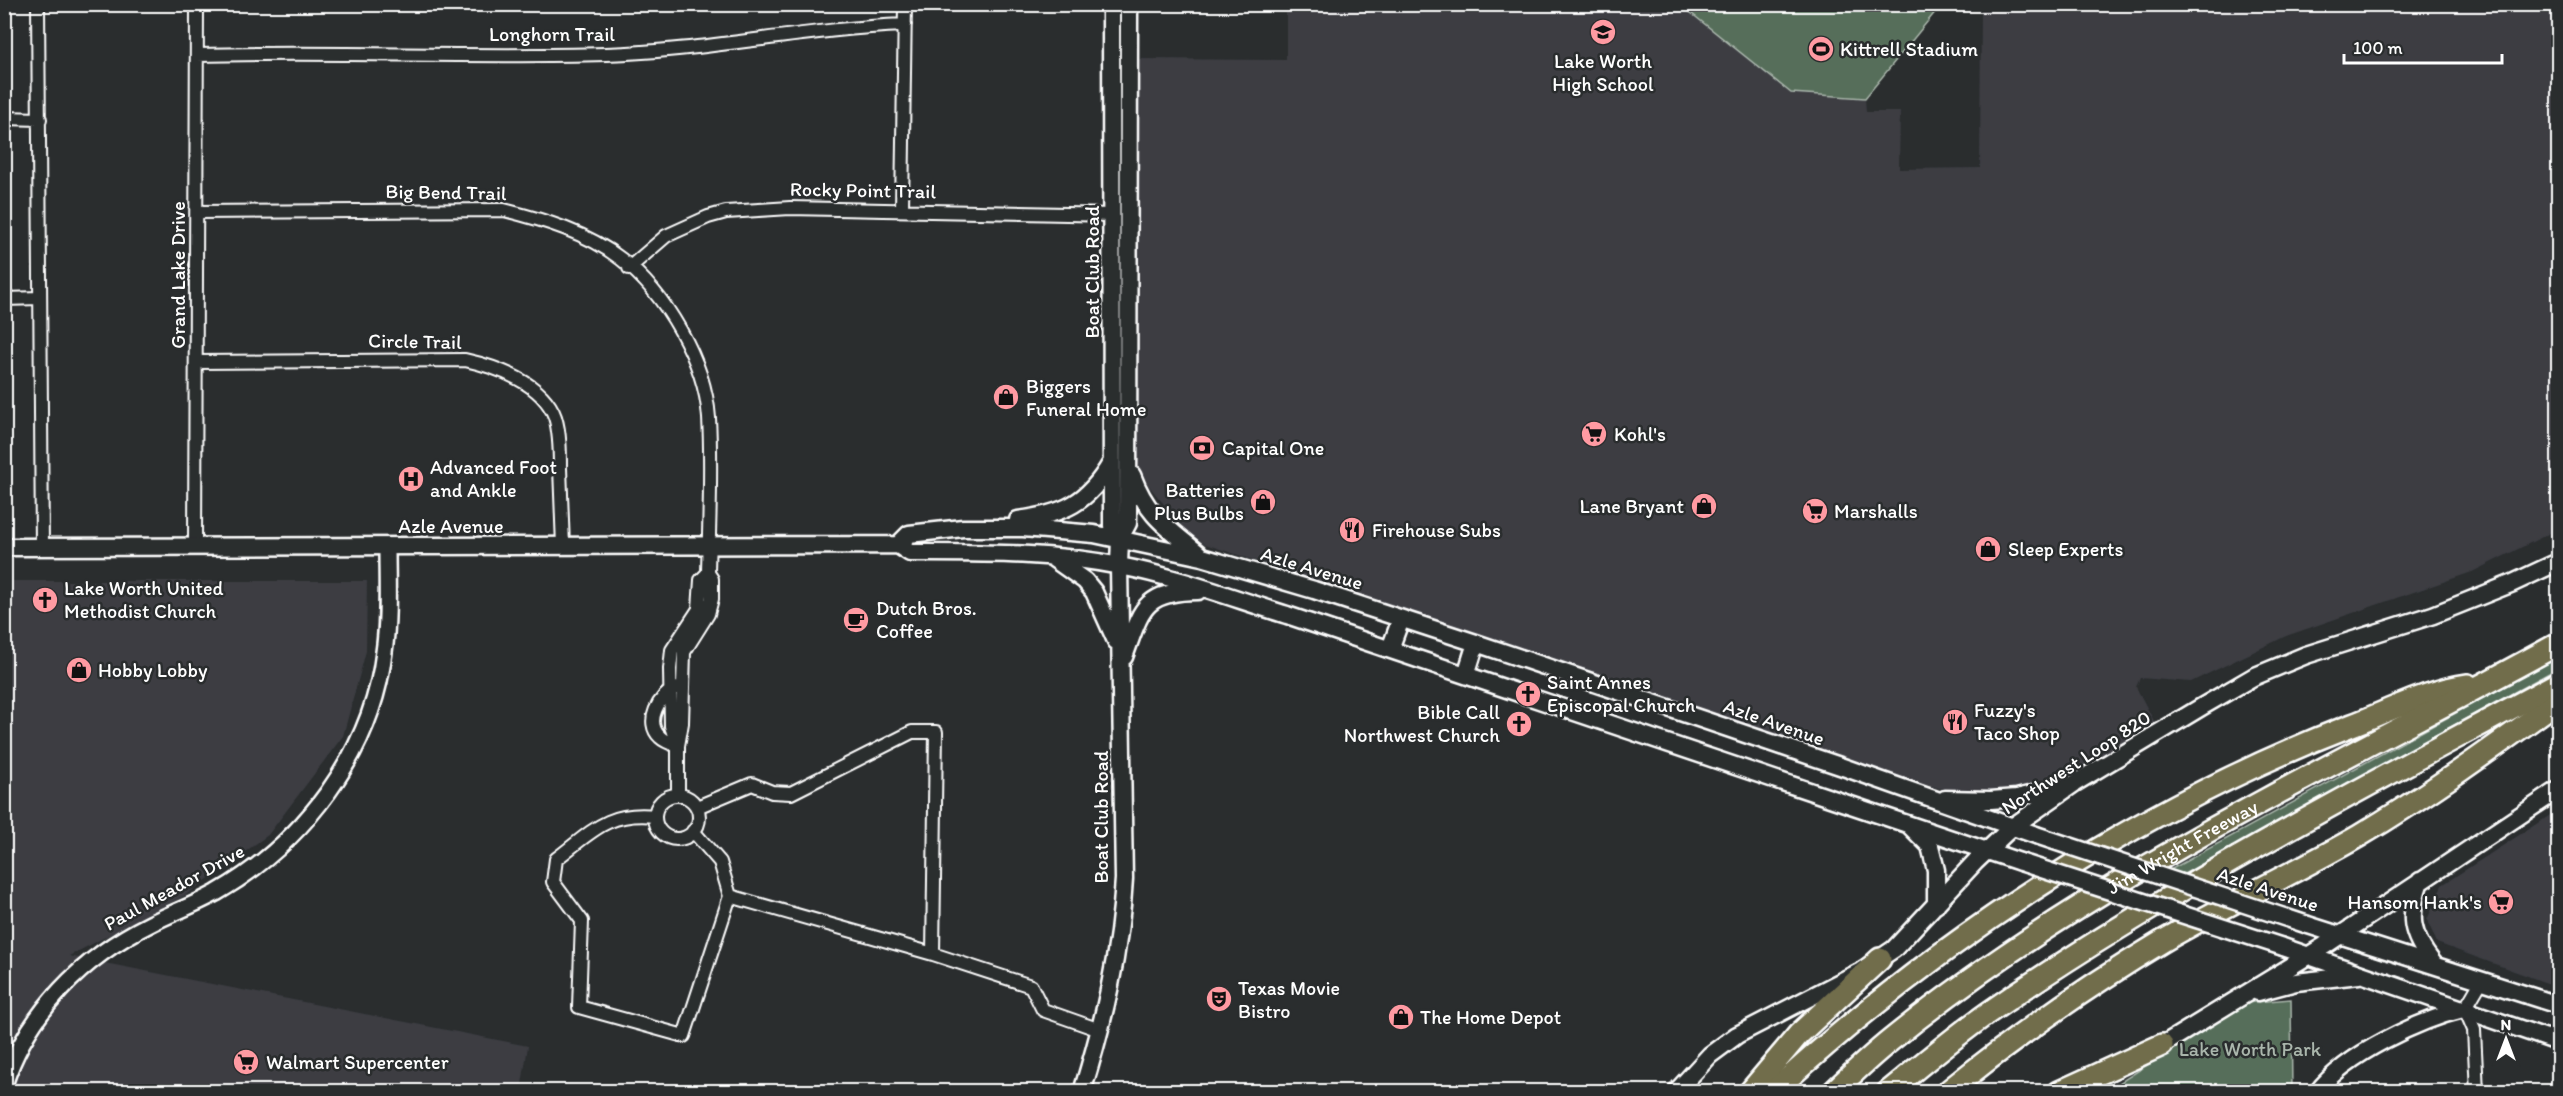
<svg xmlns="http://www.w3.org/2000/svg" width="2563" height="1096" font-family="Itim,sans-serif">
	<rect width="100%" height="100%" fill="#2a2d2e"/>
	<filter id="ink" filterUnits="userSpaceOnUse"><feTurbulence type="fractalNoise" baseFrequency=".0167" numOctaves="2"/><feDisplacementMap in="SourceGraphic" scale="12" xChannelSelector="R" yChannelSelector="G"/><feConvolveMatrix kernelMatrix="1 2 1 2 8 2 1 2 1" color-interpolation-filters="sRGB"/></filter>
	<g filter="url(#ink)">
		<path fill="#3c3d43" d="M1286,5h655l-76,93 1,14h34l-1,57 81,-1 1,-163h577v524l-86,43 -186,64 -95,46 -51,-4 -4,9 19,36 -93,58 -28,6 -53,6 -43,-5 -26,-7 -707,-237 -19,-13 -38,-46 -14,-28 5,-398 147,1z
			M5,581h362l-1,70 -23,85 -75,99 -82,60 -117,61 459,90 -7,45 -516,1z
			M2558,810v177l-121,-44 -10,-23 15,-35z"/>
		<path fill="#566e5a" stroke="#aab6ac" stroke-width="1.5" d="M1681,5h260l-76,93 -74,-5z
			M2558,657v11l-376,207 -14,-4z
			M2291,999l1,92 -187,1 139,-89z"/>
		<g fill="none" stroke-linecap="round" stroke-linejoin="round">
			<g stroke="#fff" stroke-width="16">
				<path id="minor" d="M38,4l4,543
					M197,55c136,-4 273,3 409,-1 100,-3 199,-25 299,-29
					M4,118l36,1
					M902,210l3,-206
					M197,212l307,-2c40,10 84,23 117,49 45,35 84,102 88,159 3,51 0,104 -1,155l4,6v20l-4,15 -24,38 -2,71 -4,23v49
					M629,268l37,-32 42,-19 18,-5 64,-4 323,7
					M4,299l36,-1
					M197,362l268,-2c32,7 78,23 90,57 5,16 5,35 5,51 1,26 2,52 3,78
					M195,546l2,-542
					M675,688c-16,8 -31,34 -15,49 4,4 12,7 18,9
					M677,745l-6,-19 -1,-57 2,-19 27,-41 2,-29 7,-7
					M655 817a22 22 0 1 1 44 0a22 22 0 1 1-44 0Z
					M697,807l55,-23 20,8 19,1 121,-61h24l-3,222
					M655,816c-48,-5 -63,16 -99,43l-3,23 29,39 -3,86 105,29 46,-140
					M693,831l27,31 10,34 203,58 98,32 12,24 57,20
					M2477,1092l-3,-62 -9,-21 17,-29"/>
			</g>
			<g stroke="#fff" stroke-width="20">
				<path id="tertiary" d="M4,1085c23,-72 79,-128 146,-161 22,-11 44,-19 66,-31 87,-50 156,-139 168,-241 5,-34 3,-70 3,-105
					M2317,1092c29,-38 102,-72 148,-83"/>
			</g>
			<g stroke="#fff" stroke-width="21">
				<path id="secondary" d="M1111,4l1,522 8,12
					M1132,475c15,41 35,52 67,79
					M1018,520c46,-6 70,-17 93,-57
					M898,545l11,-11 54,-6h60l71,6 108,23 112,33 162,53 367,124 193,68
					M4,547l894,-2 12,8c70,0 141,-1 210,13 57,11 112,32 167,49l733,247
					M1054,559l31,22 9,11 22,49
					M1390,649l11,-30
					M1124,657c17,-46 18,-66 74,-66
					M1466,675l10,-32
					M1945,799l46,1 26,-2 48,-12
					M1910,826l20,20 6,24v35
					M2420,881c-12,35 -10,53 13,82
					M2308,925l250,80
					M2283,947l275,95
					M2258,992l38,-10 63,-7
					M2151,1052l173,-106 234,-156
					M1082,1092c22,-71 38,-139 42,-213l-5,-313 1,-28 8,-15 1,-519
					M1676,1092l34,-37 27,-20 124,-64 33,-22 81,-87 37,-35 63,-44 128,-77 50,-29 53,-22 127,-40 80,-32 45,-21"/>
			</g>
			<g stroke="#fff" stroke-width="26">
				<g id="motorway">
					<path d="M1750,1092l49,-58 81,-75"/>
					<path d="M1773,1092c167,-153 368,-286 579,-367 37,-14 77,-35 116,-40"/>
					<path id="s1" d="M1833,1092c19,-18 38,-36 58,-52 199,-162 443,-273 667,-396"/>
					<path d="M1888,1092c33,-27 66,-55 100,-79 181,-125 377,-226 570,-330"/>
					<path d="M1947,1092c68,-55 141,-106 216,-151 64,-37 132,-68 196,-105 69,-41 134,-88 199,-135"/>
					<path d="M2059,1092l103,-47"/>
				</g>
			</g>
			<use href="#minor" stroke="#2a2d2e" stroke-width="12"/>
			<use href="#tertiary" stroke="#2a2d2e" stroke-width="15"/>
			<use href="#secondary" stroke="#2a2d2e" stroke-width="16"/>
			<use href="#motorway" stroke="#716d4b" stroke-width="21"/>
			<g stroke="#fff" stroke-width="21" stroke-linecap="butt">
				<path id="secondary-bridge" d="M2036,835l272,90
					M2020,862l263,85"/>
			</g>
			<use href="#secondary-bridge" stroke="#2a2d2e" stroke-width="16"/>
		</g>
	</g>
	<defs>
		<g id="school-disc" transform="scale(1.35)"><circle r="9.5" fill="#ff9aa2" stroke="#2a2d2e"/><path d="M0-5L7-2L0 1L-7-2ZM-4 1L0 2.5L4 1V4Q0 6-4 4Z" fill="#111"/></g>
		<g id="stadium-disc" transform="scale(1.35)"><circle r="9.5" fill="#ff9aa2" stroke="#2a2d2e"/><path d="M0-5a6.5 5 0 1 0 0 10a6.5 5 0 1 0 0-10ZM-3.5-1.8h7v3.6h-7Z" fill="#111"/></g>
		<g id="shop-disc" transform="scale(1.35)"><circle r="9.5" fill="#ff9aa2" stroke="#2a2d2e"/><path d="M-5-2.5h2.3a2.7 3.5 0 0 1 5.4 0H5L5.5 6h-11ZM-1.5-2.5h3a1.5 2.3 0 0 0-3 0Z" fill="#111"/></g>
		<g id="supermarket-disc" transform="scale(1.35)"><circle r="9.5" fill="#ff9aa2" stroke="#2a2d2e"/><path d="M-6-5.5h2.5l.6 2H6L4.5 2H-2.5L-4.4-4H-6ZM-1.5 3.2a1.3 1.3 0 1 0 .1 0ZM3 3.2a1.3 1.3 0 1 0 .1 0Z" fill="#111"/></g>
		<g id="bank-disc" transform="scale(1.35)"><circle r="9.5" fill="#ff9aa2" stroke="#2a2d2e"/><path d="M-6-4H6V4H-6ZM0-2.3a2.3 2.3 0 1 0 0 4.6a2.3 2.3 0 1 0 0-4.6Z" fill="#111"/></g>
		<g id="hospital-disc" transform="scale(1.35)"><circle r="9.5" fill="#ff9aa2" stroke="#2a2d2e"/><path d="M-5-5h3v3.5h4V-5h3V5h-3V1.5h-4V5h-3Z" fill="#111"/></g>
		<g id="restaurant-disc" transform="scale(1.35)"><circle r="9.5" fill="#ff9aa2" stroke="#2a2d2e"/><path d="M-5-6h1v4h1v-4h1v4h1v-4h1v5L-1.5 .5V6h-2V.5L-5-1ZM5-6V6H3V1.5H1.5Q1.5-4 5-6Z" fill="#111"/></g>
		<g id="church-disc" transform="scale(1.35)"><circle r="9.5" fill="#ff9aa2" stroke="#2a2d2e"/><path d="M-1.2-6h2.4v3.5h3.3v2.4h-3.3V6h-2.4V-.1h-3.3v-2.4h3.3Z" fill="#111"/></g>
		<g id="cafe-disc" transform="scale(1.35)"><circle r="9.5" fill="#ff9aa2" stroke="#2a2d2e"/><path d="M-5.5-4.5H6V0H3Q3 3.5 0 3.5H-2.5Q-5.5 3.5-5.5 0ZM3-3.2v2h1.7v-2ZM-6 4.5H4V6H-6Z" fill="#111"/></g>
		<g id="theatre-disc" transform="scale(1.35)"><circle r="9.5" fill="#ff9aa2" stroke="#2a2d2e"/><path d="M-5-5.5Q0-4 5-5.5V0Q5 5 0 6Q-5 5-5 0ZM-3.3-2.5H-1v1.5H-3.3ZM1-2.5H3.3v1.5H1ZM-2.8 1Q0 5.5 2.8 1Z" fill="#111"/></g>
	</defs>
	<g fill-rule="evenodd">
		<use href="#school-disc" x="1603" y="32"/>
		<use href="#stadium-disc" x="1821" y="49"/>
		<use href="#shop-disc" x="1006" y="397"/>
		<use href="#supermarket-disc" x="1594" y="434"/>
		<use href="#bank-disc" x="1202" y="448"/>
		<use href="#hospital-disc" x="411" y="479"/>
		<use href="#shop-disc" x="1263" y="502"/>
		<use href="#shop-disc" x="1704" y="506"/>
		<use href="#supermarket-disc" x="1815" y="511"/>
		<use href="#restaurant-disc" x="1352" y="530"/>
		<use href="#shop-disc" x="1988" y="549"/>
		<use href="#church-disc" x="45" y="600"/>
		<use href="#cafe-disc" x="856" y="620"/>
		<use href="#shop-disc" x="79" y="670"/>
		<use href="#church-disc" x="1528" y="694"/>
		<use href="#restaurant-disc" x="1955" y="722"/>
		<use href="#church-disc" x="1519" y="724"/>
		<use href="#supermarket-disc" x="2501" y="902"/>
		<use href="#theatre-disc" x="1219" y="999"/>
		<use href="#shop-disc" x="1401" y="1017"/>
		<use href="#supermarket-disc" x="246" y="1062"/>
	</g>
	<g text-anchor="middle" stroke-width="5" stroke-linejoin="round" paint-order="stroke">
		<g font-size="20" fill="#fff" stroke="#2a2d2e">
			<text x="552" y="41">Longhorn Trail</text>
			<text transform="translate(863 190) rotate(1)" y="7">Rocky Point Trail</text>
			<text transform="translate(446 192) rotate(1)" y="7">Big Bend Trail</text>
			<text transform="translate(1092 272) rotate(-90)" y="7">Boat Club Road</text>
			<text transform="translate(178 275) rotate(-90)" y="7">Grand Lake Drive</text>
			<text transform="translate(415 341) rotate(1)" y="7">Circle Trail</text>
			<text x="451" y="533">Azle Avenue</text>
			<text transform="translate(1312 568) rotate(17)" y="7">Azle Avenue</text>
			<text transform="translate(1774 722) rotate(19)" y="7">Azle Avenue</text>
			<text transform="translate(2076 762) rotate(-33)" y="7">Northwest Loop 820</text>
			<text transform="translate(1101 817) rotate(-90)" y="7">Boat Club Road</text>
			<text dy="7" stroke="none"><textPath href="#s1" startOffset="428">Jim Wright Freeway</textPath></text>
			<text transform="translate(174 887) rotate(-29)" y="7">Paul Meador Drive</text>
			<text transform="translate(2268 889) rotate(18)" y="7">Azle Avenue</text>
		</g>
		<g font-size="20" fill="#fff" stroke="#2a2d2e" text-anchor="start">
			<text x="1840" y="56">Kittrell Stadium</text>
			<text x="1603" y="68" text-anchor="middle">Lake Worth<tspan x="1603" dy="23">High School</tspan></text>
			<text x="1026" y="393">Biggers<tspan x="1026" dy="23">Funeral Home</tspan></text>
			<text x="1614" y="441">Kohl's</text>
			<text x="1222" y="455">Capital One</text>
			<text x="430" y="474">Advanced Foot<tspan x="430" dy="23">and Ankle</tspan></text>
			<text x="1244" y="497" text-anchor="end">Batteries<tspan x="1244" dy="23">Plus Bulbs</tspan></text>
			<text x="1684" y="513" text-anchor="end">Lane Bryant</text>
			<text x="1834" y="518">Marshalls</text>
			<text x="1372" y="537">Firehouse Subs</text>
			<text x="2008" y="556">Sleep Experts</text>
			<text x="64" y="595">Lake Worth United<tspan x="64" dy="23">Methodist Church</tspan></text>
			<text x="876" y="615">Dutch Bros.<tspan x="876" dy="23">Coffee</tspan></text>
			<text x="98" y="677">Hobby Lobby</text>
			<text x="1547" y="689">Saint Annes<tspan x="1547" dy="23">Episcopal Church</tspan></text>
			<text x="1974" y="717">Fuzzy's<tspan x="1974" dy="23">Taco Shop</tspan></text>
			<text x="1500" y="719" text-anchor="end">Bible Call<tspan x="1500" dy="23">Northwest Church</tspan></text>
			<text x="2482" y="909" text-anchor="end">Hansom Hank's</text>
			<text x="1238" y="995">Texas Movie<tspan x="1238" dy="23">Bistro</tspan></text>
			<text x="1420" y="1024">The Home Depot</text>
			<text x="266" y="1069">Walmart Supercenter</text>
		</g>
		<g font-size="20" fill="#aab6ac" stroke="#2a2d2e">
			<text x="2250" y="1056">Lake Worth Park</text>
		</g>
	</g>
	<rect width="2563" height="1096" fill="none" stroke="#2a2d2e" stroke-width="24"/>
	<rect x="12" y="12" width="2539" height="1072" fill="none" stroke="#fff" stroke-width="2" filter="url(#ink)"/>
	<g transform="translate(2506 1039)" stroke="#2a2d2e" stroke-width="4.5" paint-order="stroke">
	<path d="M0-4.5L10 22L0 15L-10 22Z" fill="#ffffff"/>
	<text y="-9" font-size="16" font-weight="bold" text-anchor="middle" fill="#ffffff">N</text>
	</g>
	<path d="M2344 54v9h158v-9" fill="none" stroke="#ffffff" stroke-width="3"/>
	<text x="2353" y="54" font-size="18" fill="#ffffff" stroke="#2a2d2e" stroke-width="4.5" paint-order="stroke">100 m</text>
</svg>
